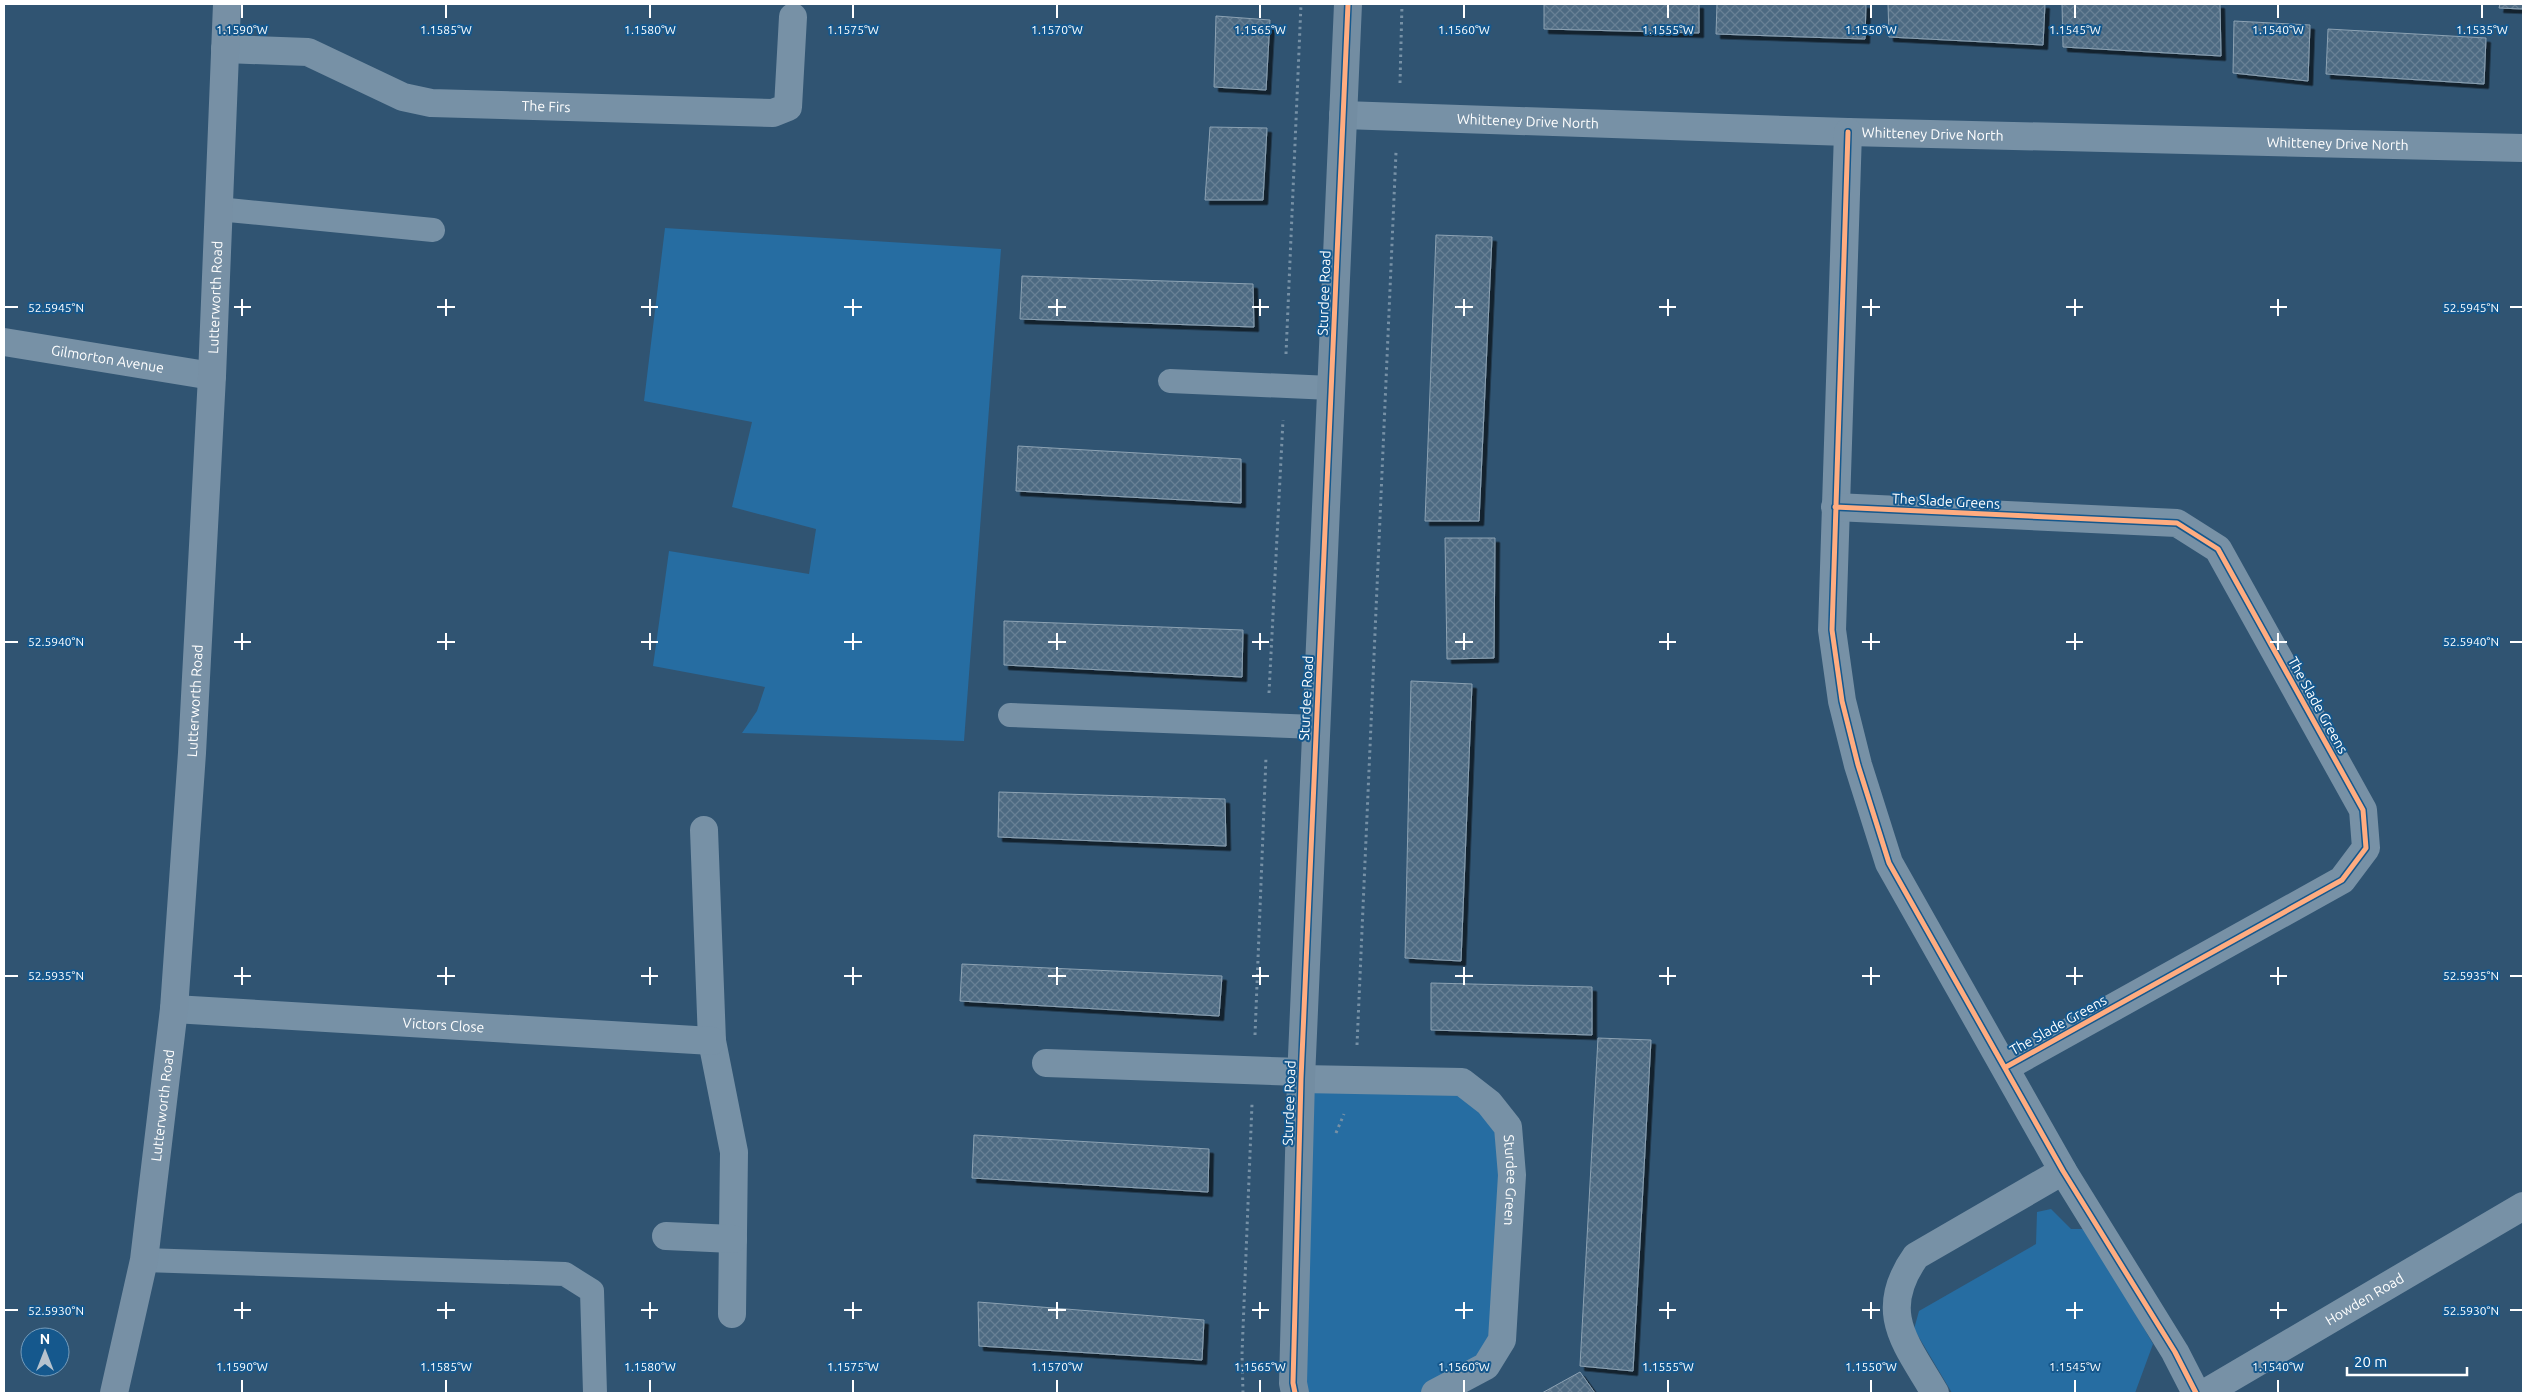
<svg xmlns="http://www.w3.org/2000/svg" width="2527" height="1397" font-family="Ubuntu,sans-serif">
	<defs>
		<pattern id="building-cross-hatch" width="8" height="8" patternUnits="userSpaceOnUse" patternTransform="scale(1.25)"><rect width="8" height="8" fill="#4d6a82"/><path d="M0 0l8 8M0 8l8-8" fill="none" stroke="#688095"/></pattern>
		<filter id="shadow"><feDropShadow dx="4.5" dy="4.5" stdDeviation="0" flood-color="#0009"/></filter>
	</defs>
	<rect width="100%" height="100%" fill="#305472"/>
	<path fill="#266da2" d="M665,228l336,21 -37,492 -222,-8 15,-22 8,-24 -112,-21 16,-115 140,23 7,-45 -84,-22 20,-85 -108,-21z
		M1301,1079l161,3 46,45 -6,213 -67,53h-137z
		M2051,1209l20,20h16l66,115 -18,49h-183l-38,-64 5,-18 117,-67 1,-32z"/>
	<path fill="url(#building-cross-hatch)" stroke="#8ca2b3" filter="url(#shadow)" d="M1544,4h155v29l-155,-4z
		M1717,4h149l-1,35 -149,-5z
		M1888,4h157l-2,41 -154,-8z
		M2062,4h158l1,52 -158,-9z
		M2500,4h23v5l-24,-1z
		M1216,16l54,4 -4,70 -52,-3z
		M2234,21l76,4 -2,56 -75,-8z
		M2328,29l158,9 -2,46 -158,-10z
		M1210,127l57,1 -4,72h-58z
		M1436,235l56,2 -13,284h-54z
		M1022,276l231,8 1,43 -234,-8z
		M1018,446l223,13v44l-225,-12z
		M1445,538h50l-1,120 -47,1z
		M1004,621l239,9 -1,47 -238,-12z
		M1411,681l61,3 -11,277 -56,-3z
		M999,792l226,7 1,47 -228,-9z
		M962,964l260,12 -3,40 -259,-15z
		M1431,983l161,4v48l-161,-5z
		M1598,1038l53,2 -18,331 -53,-5z
		M974,1135l235,14 -1,43 -236,-14z
		M978,1302l226,18 -2,40 -223,-14z
		M1580,1372l15,21h-53z"/>
	<g fill="none" stroke-linecap="round" stroke-linejoin="round">
		<path stroke="#7791a6" stroke-width="3" stroke-dasharray="2.5 4" stroke-linecap="butt" d="M1400,83l2,-79
			M1286,354l15,-350
			M1269,693l14,-273
			M1255,1035l11,-278
			M1357,1045l39,-893
			M1336,1133l8,-19
			M1243,1393l-1,-39 10,-250"/>
		<path stroke="#7791a6" stroke-width="24" d="M218,209l215,21
			M1170,381l161,7
			M1010,715l306,12
			M144,1260l421,14 27,17 3,102"/>
		<g stroke="#7791a6" stroke-width="28">
			<path id="s1" d="M225,49l83,3 95,45 28,6 342,10 15,-6 5,-90"/>
			<path id="s2" d="M1343,115l505,17 675,16"/>
			<path d="M1848,132l-16,498 10,71 16,64 31,98 174,308 112,181 21,41"/>
			<path id="s3" d="M4,342l208,34"/>
			<path d="M1835,507l342,16 41,26 145,261 3,38 -24,32 -336,187"/>
			<path d="M704,830l8,211 22,111 -2,162"/>
			<path id="s4" d="M174,1009l538,32"/>
			<path d="M1046,1063l255,9"/>
			<path id="s5" d="M1301,1079l161,3 27,21 19,24 4,48 -10,165 -16,26 -51,27"/>
			<path d="M666,1236l67,3"/>
			<path d="M1935,1393c-29,-50 -59,-81 -19,-137l147,-85"/>
			<path id="s6" d="M2205,1393l318,-187"/>
		</g>
		<path stroke="#738da2" stroke-width="28" d="M1295,1393l-2,-10 8,-304 47,-1075"/>
		<path stroke="#7790a5" stroke-width="28" id="s7" d="M114,1393l30,-133 30,-251 18,-256 20,-377 15,-372"/>
		<g stroke="#15588d" stroke-width="8">
			<path id="cycleway" d="M1848,132l-16,498 10,71 16,64 31,98 174,308 112,181 21,41
				M1835,507l342,16 41,26 145,261 3,38 -24,32 -336,187
				M1295,1393l-2,-10 8,-304 47,-1075"/>
		</g>
		<use href="#cycleway" stroke="#ffac80" stroke-width="5"/>
	</g>
	<path fill="none" stroke="#fff" stroke-width="2" d="M242,5v13M446,5v13M650,5v13M853,5v13M1057,5v13M1260,5v13M1464,5v13M1668,5v13M1871,5v13M2075,5v13M2278,5v13M2482,5v13M242,299v17M446,299v17M650,299v17M853,299v17M1057,299v17M1260,299v17M1464,299v17M1668,299v17M1871,299v17M2075,299v17M2278,299v17M5,307h13M234,307h17M437,307h18M641,307h17M844,307h18M1048,307h18M1252,307h17M1455,307h18M1659,307h17M1862,307h18M2066,307h17M2270,307h17M2510,307h12M242,633v17M446,633v17M650,633v17M853,633v17M1057,633v17M1260,633v17M1464,633v17M1668,633v17M1871,633v17M2075,633v17M2278,633v17M5,642h13M234,642h17M437,642h18M641,642h17M844,642h18M1048,642h18M1252,642h17M1455,642h18M1659,642h17M1862,642h18M2066,642h17M2270,642h17M2510,642h12M242,967v18M446,967v18M650,967v18M853,967v18M1057,967v18M1260,967v18M1464,967v18M1668,967v18M1871,967v18M2075,967v18M2278,967v18M5,976h13M234,976h17M437,976h18M641,976h17M844,976h18M1048,976h18M1252,976h17M1455,976h18M1659,976h17M1862,976h18M2066,976h17M2270,976h17M2510,976h12M242,1302v17M446,1302v17M650,1302v17M853,1302v17M1057,1302v17M1260,1302v17M1464,1302v17M1668,1302v17M1871,1302v17M2075,1302v17M2278,1302v17M5,1310h13M234,1310h17M437,1310h18M641,1310h17M844,1310h18M1048,1310h18M1252,1310h17M1455,1310h18M1659,1310h17M1862,1310h18M2066,1310h17M2270,1310h17M2510,1310h12M242,1380v12M446,1380v12M650,1380v12M853,1380v12M1057,1380v12M1260,1380v12M1464,1380v12M1668,1380v12M1871,1380v12M2075,1380v12M2278,1380v12"/>
	<g text-anchor="middle" stroke-width="4" stroke-linejoin="round" paint-order="stroke">
		<g font-size="14" fill="#fff" stroke="#15588d">
			<text dy="5" stroke="none"><textPath href="#s1" startOffset="332">The Firs</textPath></text>
			<text dy="5" stroke="none"><textPath href="#s2" startOffset="185">Whitteney Drive North</textPath></text>
			<text dy="5" stroke="none"><textPath href="#s2" startOffset="590">Whitteney Drive North</textPath></text>
			<text dy="5" stroke="none"><textPath href="#s2" startOffset="995">Whitteney Drive North</textPath></text>
			<text transform="translate(1324 293) rotate(-88)" y="5">Sturdee Road</text>
			<text dy="5" stroke="none"><textPath href="#s7" startOffset="1102">Lutterworth Road</textPath></text>
			<text dy="5" stroke="none"><textPath href="#s3" startOffset="105">Gilmorton Avenue</textPath></text>
			<text transform="translate(1946 501) rotate(3)" y="5">The Slade Greens</text>
			<text transform="translate(1306 698) rotate(-87)" y="5">Sturdee Road</text>
			<text dy="5" stroke="none"><textPath href="#s7" startOffset="698">Lutterworth Road</textPath></text>
			<text transform="translate(2318 705) rotate(61)" y="5">The Slade Greens</text>
			<text dy="5" stroke="none"><textPath href="#s4" startOffset="270">Victors Close</textPath></text>
			<text transform="translate(2058 1025) rotate(-29)" y="5">The Slade Greens</text>
			<text transform="translate(1289 1103) rotate(-88)" y="5">Sturdee Road</text>
			<text dy="5" stroke="none"><textPath href="#s7" startOffset="292">Lutterworth Road</textPath></text>
			<text dy="5" stroke="none"><textPath href="#s5" startOffset="279">Sturdee Green</textPath></text>
			<text dy="5" stroke="none"><textPath href="#s6" startOffset="185">Howden Road</textPath></text>
		</g>
	</g>
	<g font-size="12" text-anchor="middle" fill="#fff" stroke="#15588d" stroke-width="4" stroke-linejoin="round" paint-order="stroke">
		<text x="242" y="34">1.1590°W</text>
		<text x="446" y="34">1.1585°W</text>
		<text x="650" y="34">1.1580°W</text>
		<text x="853" y="34">1.1575°W</text>
		<text x="1057" y="34">1.1570°W</text>
		<text x="1260" y="34">1.1565°W</text>
		<text x="1464" y="34">1.1560°W</text>
		<text x="1668" y="34">1.1555°W</text>
		<text x="1871" y="34">1.1550°W</text>
		<text x="2075" y="34">1.1545°W</text>
		<text x="2278" y="34">1.1540°W</text>
		<text x="2482" y="34">1.1535°W</text>
		<text x="56" y="312">52.5945°N</text>
		<text x="2471" y="312">52.5945°N</text>
		<text x="56" y="646">52.5940°N</text>
		<text x="2471" y="646">52.5940°N</text>
		<text x="56" y="980">52.5935°N</text>
		<text x="2471" y="980">52.5935°N</text>
		<text x="56" y="1315">52.5930°N</text>
		<text x="2471" y="1315">52.5930°N</text>
		<text x="242" y="1371">1.1590°W</text>
		<text x="446" y="1371">1.1585°W</text>
		<text x="650" y="1371">1.1580°W</text>
		<text x="853" y="1371">1.1575°W</text>
		<text x="1057" y="1371">1.1570°W</text>
		<text x="1260" y="1371">1.1565°W</text>
		<text x="1464" y="1371">1.1560°W</text>
		<text x="1668" y="1371">1.1555°W</text>
		<text x="1871" y="1371">1.1550°W</text>
		<text x="2075" y="1371">1.1545°W</text>
		<text x="2278" y="1371">1.1540°W</text>
	</g>
	<rect width="2527" height="1397" fill="none" stroke="#ffffff" stroke-width="10"/>
	<g transform="translate(45 1352)"><circle r="24" fill="#15588d" stroke="#739bbb"/>
	<path d="M0-4L9 19L0 12L-9 19Z" fill="#b7c3ce"/>
	<text y="-8" font-size="14" font-weight="bold" text-anchor="middle" fill="#ffffff">N</text>
	</g>
	<path d="M2347 1367v8h120v-8" fill="none" stroke="#ffffff" stroke-width="2.5"/>
	<text x="2354" y="1367" font-size="15" fill="#ffffff" stroke="#15588d" stroke-width="4" paint-order="stroke">20 m</text>
</svg>
